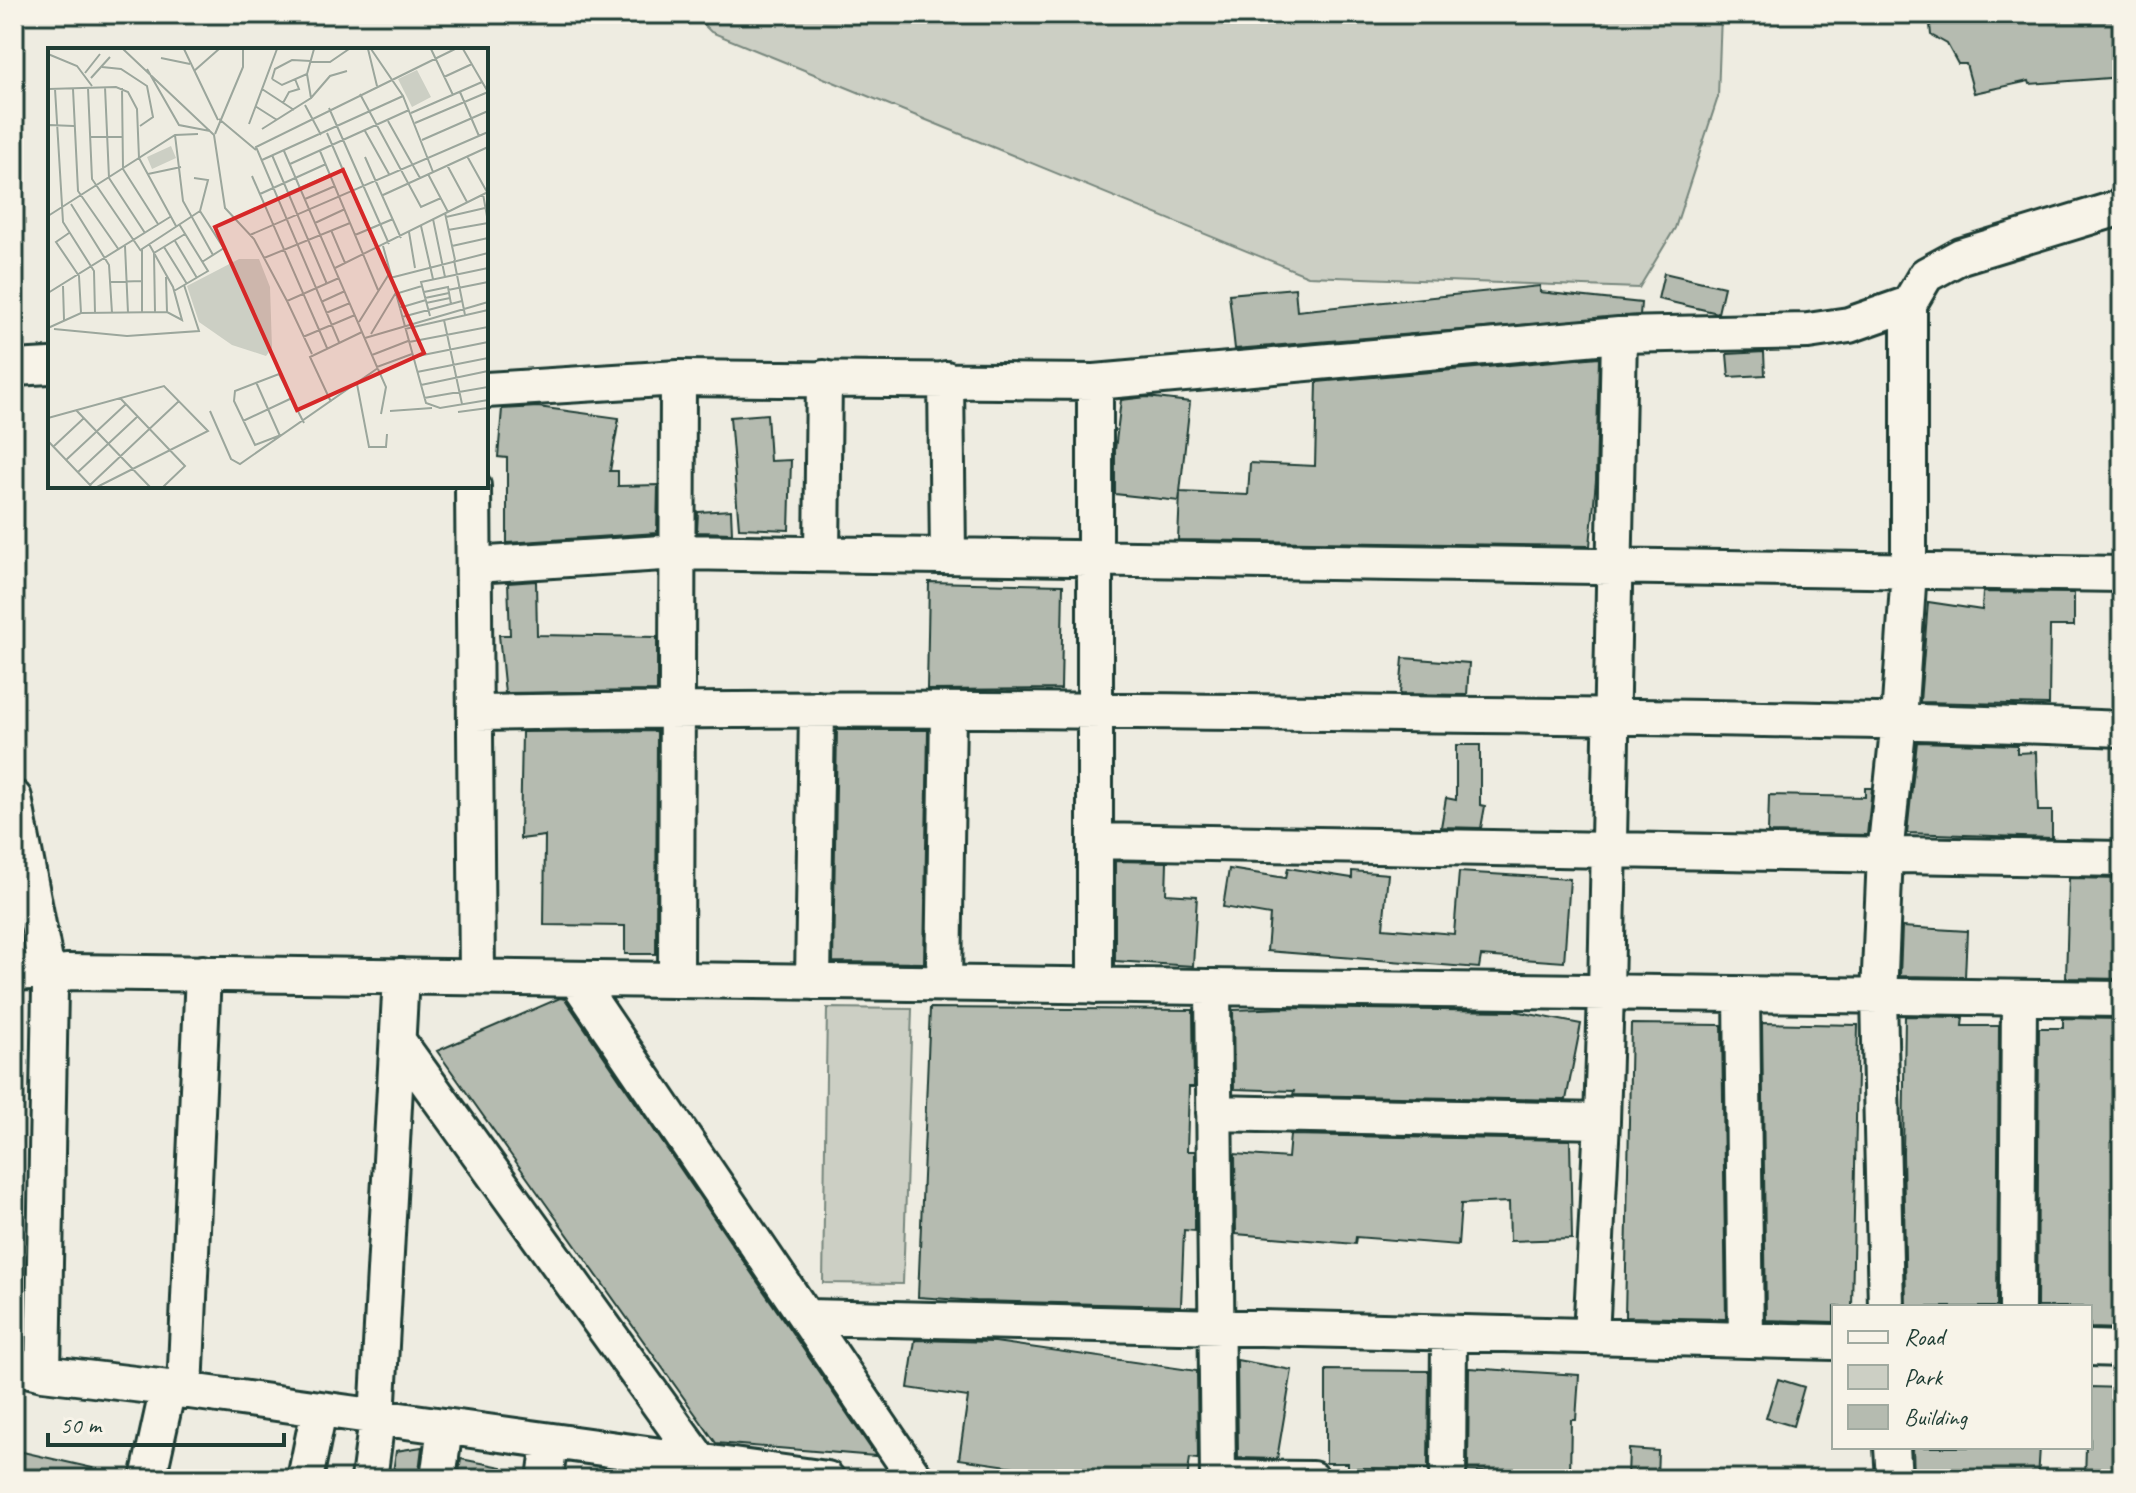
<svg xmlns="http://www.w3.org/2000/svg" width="2136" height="1493" font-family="Caveat,sans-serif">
	<rect width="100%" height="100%" fill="#eeece1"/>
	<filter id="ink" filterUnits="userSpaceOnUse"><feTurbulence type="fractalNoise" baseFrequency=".0125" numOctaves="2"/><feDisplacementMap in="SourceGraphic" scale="16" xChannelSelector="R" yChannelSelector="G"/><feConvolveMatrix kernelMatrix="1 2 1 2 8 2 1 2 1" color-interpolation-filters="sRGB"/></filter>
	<g filter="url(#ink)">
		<path fill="#cccfc4" stroke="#76867c" stroke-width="2" d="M693,14h1028l-3,83 -43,131 -36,60 -331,-12 -597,-244z
			M827,1008l85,1 -9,275 -80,-1z"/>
		<path fill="#b5bbb0" stroke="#1f3d34" stroke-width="2" d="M1929,14h193v63l-92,7 -1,-3 -55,12 -8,-29h-8l-11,-20 -16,-9z
			M1664,273l60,14 -6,26 -60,-14z
			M1540,286v6l101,11 -1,12 -405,34 -6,-55 66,-6 2,23z
			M1764,352l1,23 -36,2 -2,-23z
			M1599,357l-3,123 -6,66 -412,-6 2,-47 -1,8 -64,-7v-44l6,-50 26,-3 43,5 -10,90 68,3 2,-32 65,3 2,-84z
			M538,407l81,11 -9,53h8v15l40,-1 -1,48 -150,10v-85l-9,-1 4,-48z
			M767,414l3,47 21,-1 -2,70 -50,-2 -9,-111z
			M731,510l1,23 -35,-1 1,-20z
			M536,581l1,54 120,2v54l-152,2 -6,-58h11l-2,-52z
			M929,582l134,3 -2,104 -134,1z
			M1983,592l91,1v33h-24l-1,79 -129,-3 8,-100 54,8z
			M1403,658l66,5 -2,32 -67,-1z
			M837,730h91l-4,233 -91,-1z
			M657,731l-1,223h-31v-28l-81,-1 1,-89 -25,3 2,-107z
			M1917,742l100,3v8l19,-1 2,59h14v27l-145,-5z
			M1456,745h24v60l5,1 -4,22 -40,-1 5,-29 10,2z
			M1865,788h7l-5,47 -99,-2 1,-38 96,2z
			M1115,861l52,1 -1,32 31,2 -4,70 -78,-5z
			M1288,868l64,10v-7l36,3 -5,54 71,6 5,-62 111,7 -6,83 -83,-6 -2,12 -212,-17 3,-36 -47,-8 6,-38 57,9z
			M2069,878l53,1v100l-56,-1z
			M1902,927l65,4 -2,46 -65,-1z
			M560,998l5,1 311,457 -160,-13 -279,-392z
			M930,1008l263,2 1,77h-5l-2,64h8v80l-11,-1 -3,76 -205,-5 -58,-4z
			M1286,1008l228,3 67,13 -15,76 -273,-5 1,-4 -60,-2 -1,-79z
			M1905,1016l58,1 -1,9h37l-2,281h-91l-3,-154z
			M2063,1018l59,1v310l-32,-1v-21h-53l2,-279h24z
			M1762,1023l96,2 -6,282h-18v15l-68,-2z
			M1631,1024l91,1 4,294 -101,-2z
			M1290,1135l280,5 2,99 -62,2 -1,-39 -48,2 -3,41 -102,-8 -1,7 -119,-10 -1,-80 53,4z
			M915,1340l80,2 202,29 1,88 -8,-1 -3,21h-87l-141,-20 9,-62 -60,-9z
			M1237,1360l55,10 -15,89 -39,-1z
			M1469,1368l110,7 -3,45h-5l-1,55 -102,-4z
			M1326,1370l103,1 -1,98 -80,-1v-5h-22z
			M1778,1379l26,8 -11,39 -27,-8z
			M2090,1387l32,1v91h-37l1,-32h4z
			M422,1447l-4,32h-26l4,-28z
			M1913,1447h127l-2,32h-124z
			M1629,1449l29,2 -1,28 -29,-2z
			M14,1450l83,19 -1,10h-82z
			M461,1459l41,8 -1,12h-43z"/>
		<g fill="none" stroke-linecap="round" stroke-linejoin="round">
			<g stroke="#1f3d34" stroke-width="40">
				<path id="street" d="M14,368l36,-2
					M946,379l2,177
					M1095,382l524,-47 189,-4 41,-6 60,-21 17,-29 35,-19 161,-49
					M486,390l192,-12 417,4v604
					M473,486l4,491
					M822,554l2,-176
					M474,565l204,-13 1444,22
					M475,713c309,-6 618,-3 927,1 240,3 480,5 720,15
					M14,798l36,190
					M1095,841l1027,18
					M14,973l33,-2
					M576,979l340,500
					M676,980l2,-602
					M813,982l4,-273
					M944,983l4,-273
					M1213,987l5,492
					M1742,994l4,346
					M398,1041l302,420 -2,14
					M1214,1113l388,8
					M1886,1307l-7,-311 6,-141 14,-135 10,-150v-266
					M2017,1307l2,-309
					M807,1317l1027,25
					M1591,1336l11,-215 4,-129 13,-657
					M2090,1348l32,1
					M14,1366l29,7 125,15 659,91
					M43,1373l7,-385 6,-10 10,-6 2056,27
					M185,1391l18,-418
					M1892,1447l2,32
					M1218,1478l94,1
					M148,1479l20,-91
					M305,1479l14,-69
					M369,1479l8,-60 24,-443
					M438,1479l7,-52
					M545,1479l5,-38
					M1448,1479l1,-146"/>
			</g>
			<use href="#street" stroke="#f7f3e8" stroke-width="34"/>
		</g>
	</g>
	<g transform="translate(48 48)">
		<rect width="440" height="440" fill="#eeece1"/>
		<path d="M369,22l14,27 -19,10 -14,-28zM123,98l5,12 -24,11 -5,-12zM191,211h20l11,28 2,61 -6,8 -34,-11 -33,-23 -12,-36z" fill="#cccfc4"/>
		<path fill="none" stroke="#9ba69c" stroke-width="2" d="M75,1l91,86 11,73 29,31 33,62M136,1l34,71M320,1l9,37M323,1l32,47 30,76M383,1l22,46M415,1l25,43M0,6l29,12 15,20M113,10l29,6M54,19l19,2 26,17 6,31 -13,9M99,21l32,56 31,6M146,23l25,-22M37,25l15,-19M396,29l28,-13M43,30l19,-21M224,31l3,-10 17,-9 38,2 19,-13M224,31l10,6 25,-11 7,-25M57,39l4,91 36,55M40,40l4,91 49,72M74,40l1,81 35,55M0,41l68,-2 12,5 9,17 2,49 37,68M7,41l8,133 31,49 1,42M25,41l5,102 41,59M214,41l32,21M412,44l19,44M312,46l61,113 20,-9M263,50l19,-22 17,-5M235,55l6,-11 10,-3 -4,-10M257,57l16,30M0,58v59M207,58l22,14M281,60l60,136M363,65l71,-31M171,71l37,31M340,73l32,57M367,75l73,-31M201,76l28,-75M1,77l25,1M214,81l49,-31 -4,-24M317,83l24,43M279,85l50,116M167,86l28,-67v-18M127,87l8,66 30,54M43,89h32M374,92l66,-29M236,103l93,216 35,-13M272,103l58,139M224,107l55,129M419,108l20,36M317,109l36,81M214,112l141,-64M242,116l119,-54M399,117l20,37M100,126l33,-7M380,126l20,38M204,128l75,172M146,130l14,2 -8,31 28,44M240,145l42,-18M212,146l66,-30M435,146l5,28M335,147l105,-48M257,151l30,-13M23,156l38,61 3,48M397,165l10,47M0,168l127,-81 23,-1M398,169l39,-9M385,171l12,58M267,175l30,-14M373,178l12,53M283,182l14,33M400,182l40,-7M361,184l6,36M21,185l-13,9 23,34 2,37M202,187l238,-103M307,187l38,-16M127,193l22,37M77,198l3,67M335,198l43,157 14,5 48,-8M404,198l36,-8M116,199l23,37M216,210l86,-35M406,212l11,55M154,214l22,-14M287,220l153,-76M118,229l1,35M342,230l98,-25M62,234l32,-1M15,238l1,34M400,242l40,-8M126,243l34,-20 -29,-47M376,244l24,-5 3,17M377,250l24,-5M273,254l24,-11M378,255l24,-5M351,260l27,-8M94,264v-63l58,-38M107,264l-1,-59 31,-19M278,265l24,-10M382,268l-9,-34 67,-14M354,269l60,-16M396,272l18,84M311,274l30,-48M0,280l33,-15 86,-1 15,8 -9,-33 -24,-43M0,280v-35l122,-76M6,281l73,7 72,-5 -15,-46M357,281l83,-19M323,286l24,-40 27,-8M255,289l52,-22M317,290l123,-36M291,294l-83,-195 199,-98M361,294l79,-15M264,306l-25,-53 52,-23M324,307l36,-14M365,309l75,-15M330,321l8,18 -5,27M369,324l71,-14M208,334l24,54M309,336l12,63h17l1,-13M373,337l67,-14M72,350l65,68 -22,21M376,350l64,-11M283,354l-21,-45 52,-25M28,362l74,77M162,363l21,48 9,5 138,-96M342,363l42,-3M410,364l30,-4M0,370l116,-32 44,45 -111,56M195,373l49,-23M233,387l-26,10 -21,-44 1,-10 44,-17 25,49M0,393l43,45M5,399l31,-29M18,412l60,-56M30,424l60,-56M42,437l89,-84"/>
		<path fill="#d62828" fill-opacity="0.15" stroke="#d62828" stroke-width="4" d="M295,122l81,183 -127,57 -82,-183z"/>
		<rect width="440" height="440" fill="none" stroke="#1f3d34" stroke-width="4"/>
	</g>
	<rect width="2136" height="1493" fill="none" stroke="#f7f3e8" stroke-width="48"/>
	<rect x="24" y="24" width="2088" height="1445" fill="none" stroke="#1f3d34" stroke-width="3" filter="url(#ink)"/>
	<rect x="1832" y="1305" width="260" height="144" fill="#f7f3e8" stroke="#a1aaa0" stroke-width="2"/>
	<rect x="1848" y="1331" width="40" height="12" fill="#f7f3e8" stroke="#a1aaa0" stroke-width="2"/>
	<text x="1904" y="1345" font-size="24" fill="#1f3d34">Road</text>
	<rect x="1848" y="1365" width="40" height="24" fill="#cccfc4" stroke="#a1aaa0" stroke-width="2"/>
	<text x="1904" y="1385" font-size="24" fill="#1f3d34">Park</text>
	<rect x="1848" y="1405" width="40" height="24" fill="#b5bbb0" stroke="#a1aaa0" stroke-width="2"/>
	<text x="1904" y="1425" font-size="24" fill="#1f3d34">Building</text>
	<path d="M48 1433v12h236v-12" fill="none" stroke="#1f3d34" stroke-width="4"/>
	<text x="60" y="1433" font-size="24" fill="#1f3d34" stroke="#f7f3e8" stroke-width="6" paint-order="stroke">50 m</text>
</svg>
